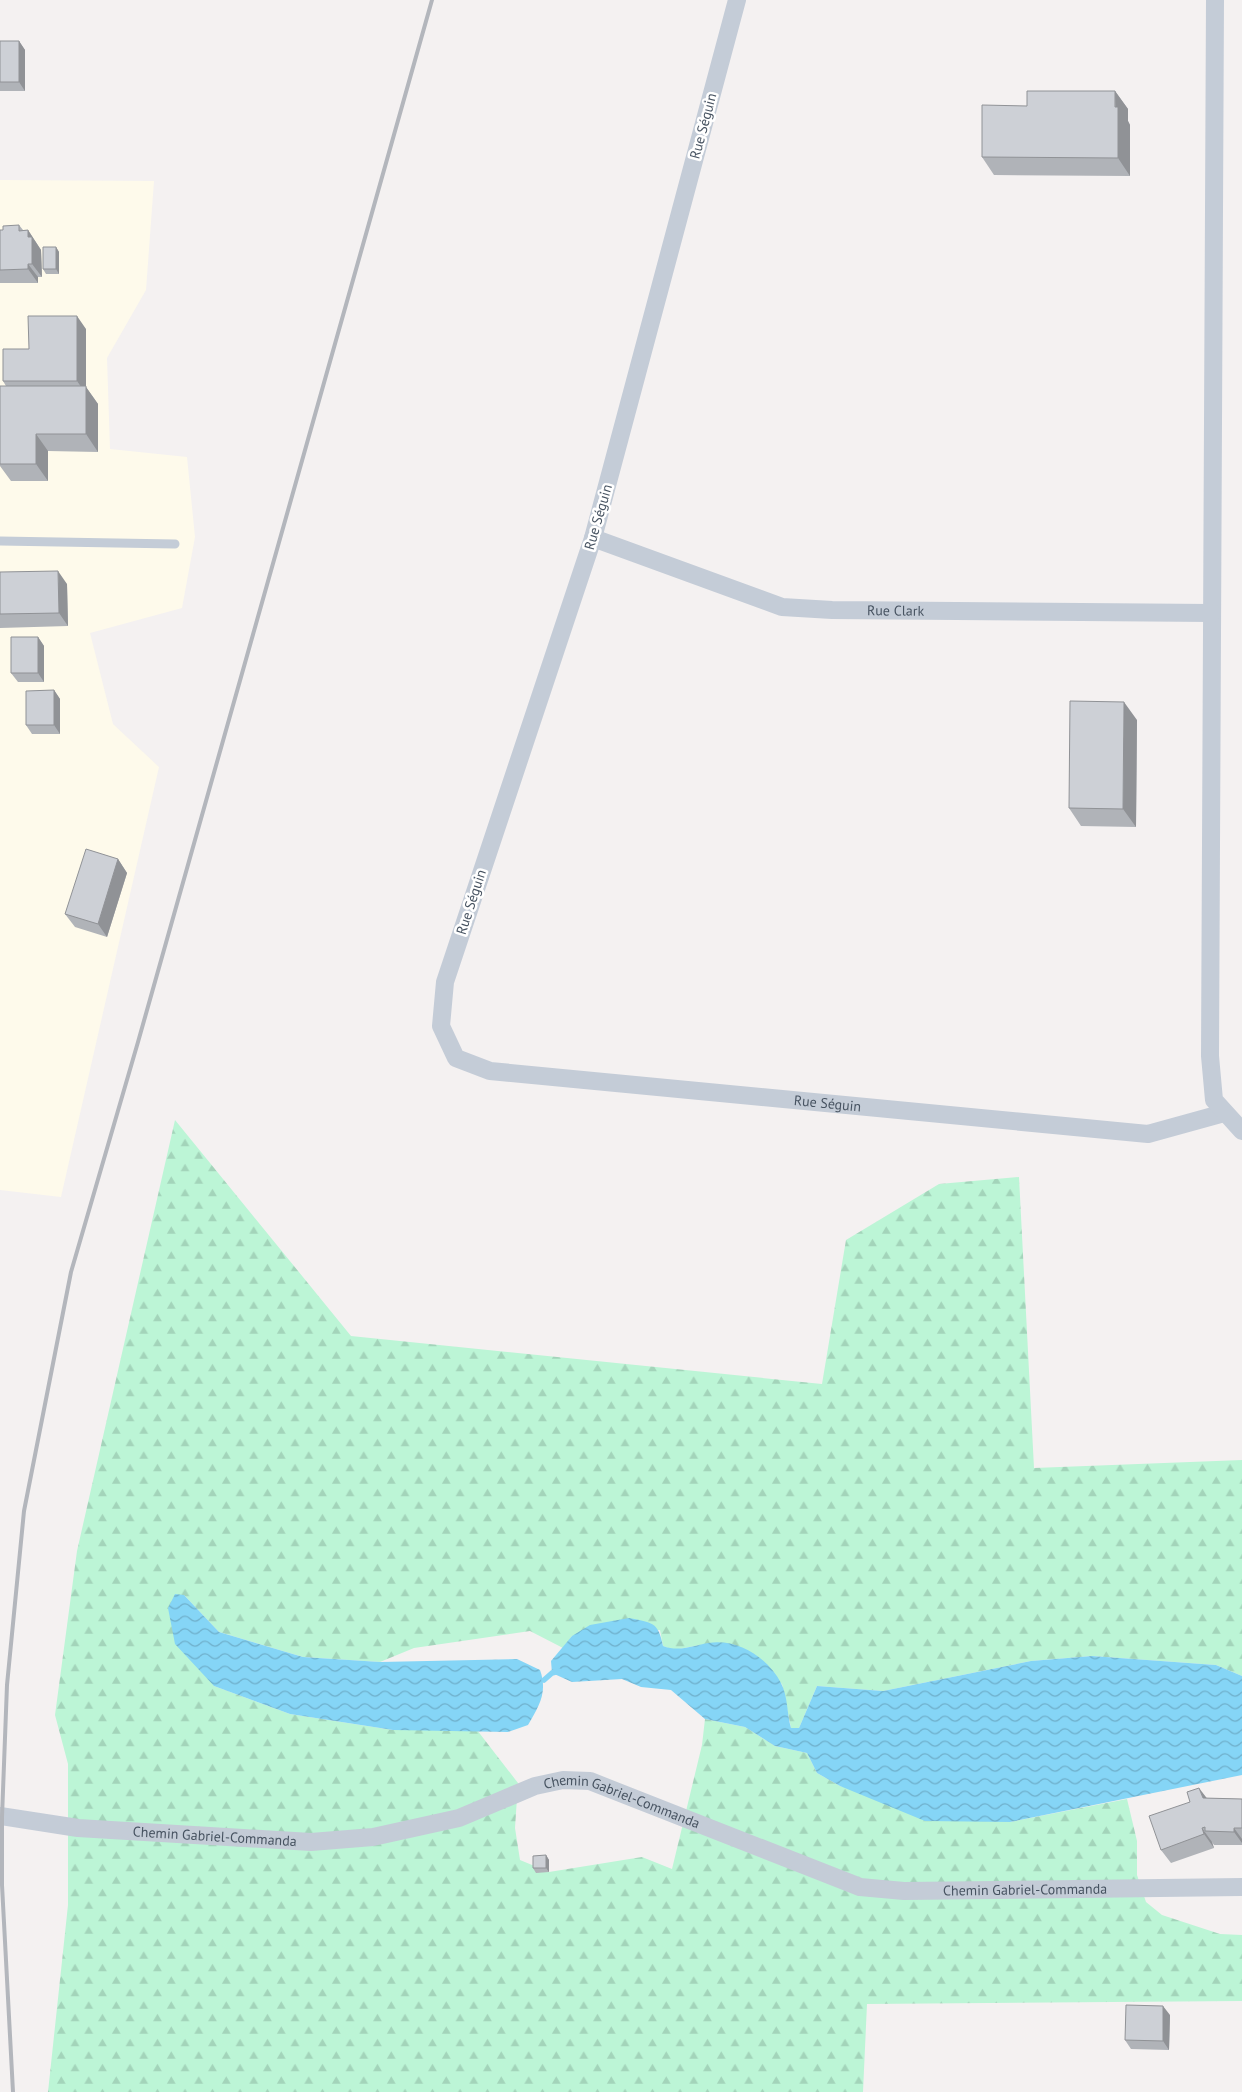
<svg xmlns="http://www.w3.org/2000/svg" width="1242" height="2092" font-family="'PT Sans',sans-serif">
	<defs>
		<pattern id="forest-firs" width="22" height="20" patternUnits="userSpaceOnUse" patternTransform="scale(1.25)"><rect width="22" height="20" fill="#bcf5d6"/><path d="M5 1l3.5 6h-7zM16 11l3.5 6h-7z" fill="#a3d4ba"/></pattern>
		<pattern id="water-waves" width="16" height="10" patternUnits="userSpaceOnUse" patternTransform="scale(1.25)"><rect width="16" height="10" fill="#85d5f6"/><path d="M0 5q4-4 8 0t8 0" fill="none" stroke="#6fafcb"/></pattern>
	</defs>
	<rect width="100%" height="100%" fill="#f4f1f1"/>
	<path fill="#fefaeb" d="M0,180l154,1 -8,109 -39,68 3,91 77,8 8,80 -13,71 -92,25 23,91 46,43 -98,430 -61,-7z"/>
	<path fill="url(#forest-firs)" d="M175,1120l176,216 471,48 24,-144 93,-56 80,-7 15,291 208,-8v216l-26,-11 -124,-9 -61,5 -148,30 -66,-5 -18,42h-8l-9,-44 -48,-39 -23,-2 -37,7 -11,-4 -3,-16 -88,6 -9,12 -33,-17 -116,17 -34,14 -77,-5 -84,-25 -35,-37 30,91 76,28 103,16h84l41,53 -3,45 5,32 29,12 93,-15 30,12 30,-124 3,-26 40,8 30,19 32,7 10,20 23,13 170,36 117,-23 10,42v34l9,27 16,13 58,19 22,1v66l-375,3 -4,88h-815l20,-187v-141l-13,-49 22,-164z"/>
	<path fill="url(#water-waves)" d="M175,1594l9,1 35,37 84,25 77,5 137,-3 23,11c8,22 -1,36 -12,55l-20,7 -115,-2 -103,-16 -76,-28 -39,-42 -7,-36z
		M629,1618c23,5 29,3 34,28 16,6 29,0 45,-3 30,-5 60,15 73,40 7,13 6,32 10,45h8l18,-42 66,5 148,-30 61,-5 124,9 26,11v99l-232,47 -85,-1 -85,-35 -23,-13 -10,-20 -32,-7 -30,-19 -40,-8 -34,-29 -30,-3 -19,-8 -50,3 -20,-9 -1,-12 21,-25 18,-11z"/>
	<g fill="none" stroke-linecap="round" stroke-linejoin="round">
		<path stroke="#85d5f6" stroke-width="5.5" d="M544,1680l8,-7 7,-2"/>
		<path stroke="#c4ccd7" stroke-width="9" d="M0,541l175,3"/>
		<g stroke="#c4ccd7" stroke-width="18">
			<path id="s1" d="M737,0l-144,538 -148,444 -4,44 15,32 34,13 658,63 76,-21"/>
			<path d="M1215,0l-5,1056 4,44 28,31"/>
			<path id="s2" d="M593,538l189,69 50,3 380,3"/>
			<path id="s3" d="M0,1816l78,12 233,14 62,-5 86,-19 76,-32 28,-6 27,1 270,106 44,4 338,-4"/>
		</g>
		<path stroke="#b3b6bc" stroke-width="4" d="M13,2092l-11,-207v-68l5,-132 17,-174 47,-239 67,-230 294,-1042"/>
	</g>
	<path fill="#b0b3b8" d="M0,41h19l6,9v41h-25z
		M1115,91l13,18v12l2,4v51l-136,-1 -12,-18 45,-51z
		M19,225l4,5h5l13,20 1,27h-4v6h-38v-53h3z
		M56,247l3,5v22h-13l-3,-5z
		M86,329v58l12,17v48l-50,-1v30h-37l-11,-15v-80h6l-3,-5 26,-32z
		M0,572l67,12 1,42 -68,2z
		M38,637l6,9v36h-26l-7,-9z
		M54,690l6,9v35h-28l-6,-9z
		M1137,720l-1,107 -55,-1 -12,-18z
		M118,859l9,14 -20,64 -32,-10 -10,-13z
		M1207,1798l35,1v46h-28l-2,-3 2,6 -43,15 -10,-13z
		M546,1855l3,5v12l-13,1 -3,-5z
		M1170,2015l-1,35 -38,-1 -6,-9z"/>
	<path fill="#909296" d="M19,41l6,9v41l-6,-9z
		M1115,91l13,18v12l2,4v51l-12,-18z
		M28,230l13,20 1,27 -10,-13 -4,-27z
		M56,247l3,5v22l-3,-5z
		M28,264l10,13v6l-10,-14z
		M77,316l9,13v58l12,17v48l-12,-18v-40l-9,-13z
		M36,434l12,17v30l-12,-17z
		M58,571l9,13 1,42 -9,-13z
		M38,637l6,9v36l-6,-9z
		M54,690l6,9v35l-6,-9z
		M1124,702l13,18 -1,107 -13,-18z
		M118,859l9,14 -20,64 -9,-13z
		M1199,1788l10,13 -6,-3z
		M1202,1828l10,14 2,6 -10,-14z
		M1234,1828l8,11v4l-8,-11z
		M546,1855l3,5v12l-3,-4z
		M1163,2006l7,9 -1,35 -6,-9z"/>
	<path fill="#cdd0d6" stroke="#909296" d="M0,41h19v41h-19z
		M1027,91h88v16h3v51l-136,-1v-52l45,1z
		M19,225v6l9,-1v7h4v27h-4v5l-28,1v-40h3v-4z
		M43,247h13v22h-13z
		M28,316h49v65h-74v-32h26z
		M0,386h86v48h-50v30h-36z
		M58,571l1,42 -59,1v-42z
		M11,637h27v36h-27z
		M54,690v35h-28v-34z
		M1070,701l54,1 -1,107 -54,-1z
		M86,849l32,10 -20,65 -33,-10z
		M1199,1788l4,10 39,1v29h-8v4l-29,-1v-4l-3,1 2,6 -43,16 -12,-34 41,-14 -3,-10z
		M546,1855v13h-13v-12z
		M1126,2005l37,1v35l-38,-1z"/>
	<g text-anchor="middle" stroke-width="5" stroke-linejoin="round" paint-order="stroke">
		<g font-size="14" fill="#475361" stroke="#fff">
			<text transform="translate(703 126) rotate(-75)" y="5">Rue Séguin</text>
			<text transform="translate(598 517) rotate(-74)" y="5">Rue Séguin</text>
			<text dy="5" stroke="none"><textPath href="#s2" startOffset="315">Rue Clark</textPath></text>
			<text transform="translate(471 902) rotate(-72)" y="5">Rue Séguin</text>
			<text dy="5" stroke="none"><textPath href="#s1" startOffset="1480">Rue Séguin</textPath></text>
			<text dy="5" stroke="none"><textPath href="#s3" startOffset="636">Chemin Gabriel-Commanda</textPath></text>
			<text dy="5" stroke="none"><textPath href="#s3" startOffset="216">Chemin Gabriel-Commanda</textPath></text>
			<text dy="5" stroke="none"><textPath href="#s3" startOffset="1056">Chemin Gabriel-Commanda</textPath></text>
		</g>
	</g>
</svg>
